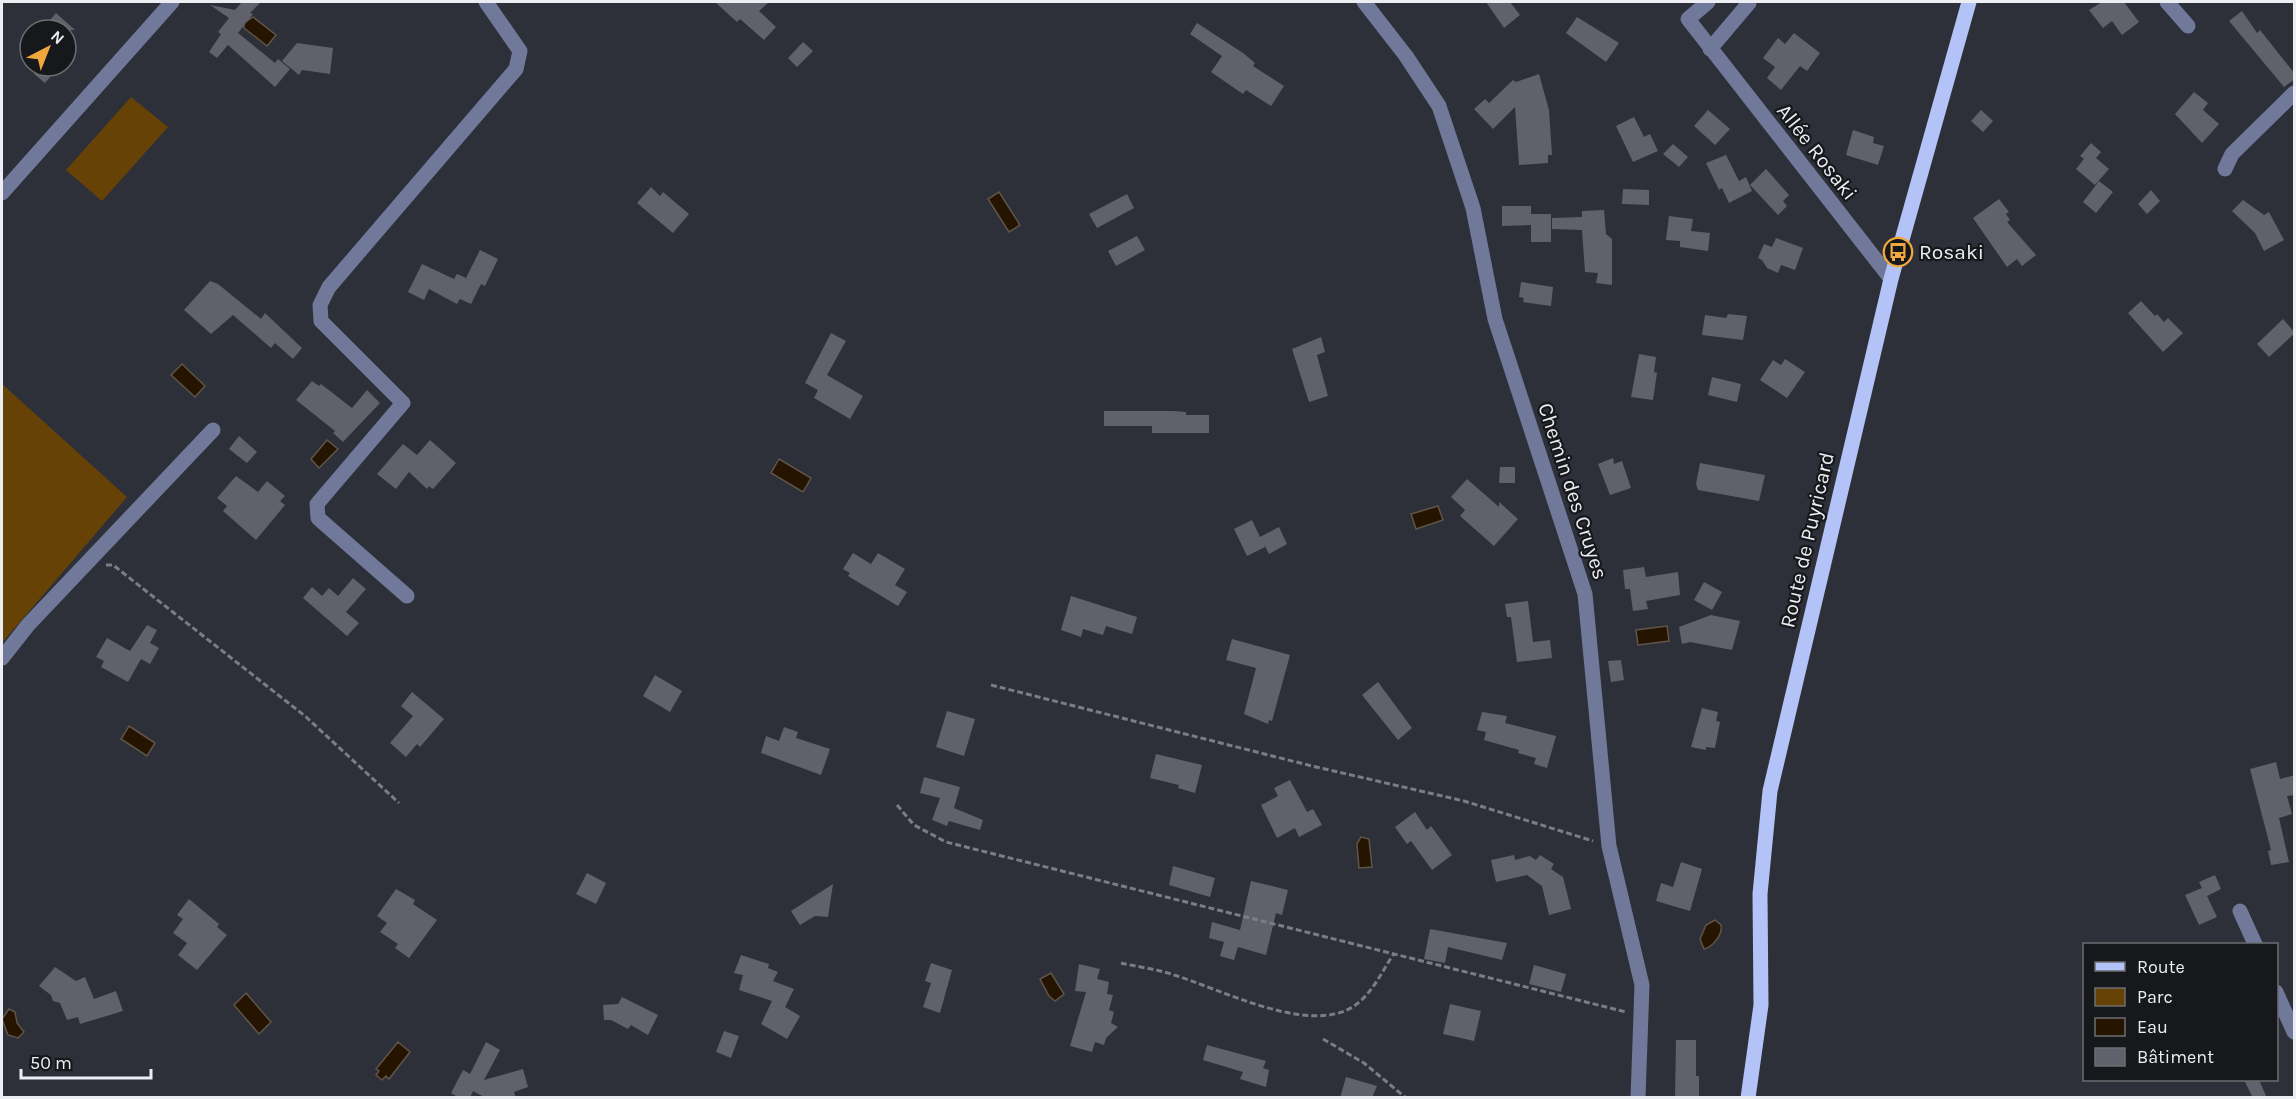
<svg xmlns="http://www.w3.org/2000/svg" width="2296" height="1099" font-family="Karla,sans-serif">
	<rect width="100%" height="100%" fill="#2d3038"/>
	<path fill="#674206" d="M131,97l37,30 -66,74 -36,-31z
		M2,384l125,113 -125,146z"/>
	<path fill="#241400" stroke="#605549" stroke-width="1.5" d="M253,17l23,18 -9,11 -23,-18v-5z
		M999,192l21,33 -11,7 -21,-33z
		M182,364l23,22 -10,11 -24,-22z
		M327,440l11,9 -19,19 -8,-9z
		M779,459l32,19 -8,14 -32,-19z
		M1438,506l5,14 -27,9 -5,-15z
		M1667,626l2,15 -31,4 -2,-15z
		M129,726l26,17 -8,13 -26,-17z
		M1361,837l8,2 3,28 -13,1 -2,-24z
		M1715,920l6,5c2,9 -8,22 -17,24l-4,-10 6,-14z
		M1051,973l13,21 -9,7 -6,-5 -9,-17z
		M246,993l25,29 -12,12 -25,-29z
		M9,1009l6,3 2,11 7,9 -6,6 -10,-3 -6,-16z
		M398,1042l12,10 -21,27 -3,-3 -4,4 -6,-5 3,-4 -3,-2z"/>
	<path fill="#5f626b" d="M242,2h19l-11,11 3,1 -15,19 37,30 3,-4 12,10 -15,18 -47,-42 -11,13 -8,-6 12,-18 -3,-2 11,-14 -19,-13 25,5z
		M715,2h54l-10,9 17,16 -12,13 -24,-21 -3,3z
		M1486,2h24l10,13 -16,13z
		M2102,2h22l15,20 -17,13 -10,-14 -9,7 -14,-18z
		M2242,11l15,22 3,-3 35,44v5l-11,8 -55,-66z
		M56,13l19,17h-33z
		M1577,17l42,26 -13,19 -40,-29z
		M1197,23l46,30 12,10 -2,3 31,20 -13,20 -25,-16 -3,4 -32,-22 11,-16 -32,-22z
		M1794,33l26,20 -13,18 -7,-5 -19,24 -14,-12 8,-11 -12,-9 15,-20 7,6z
		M803,42l10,9 -16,16 -9,-9z
		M297,43l36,5 -3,26 -28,-4 -3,5 -17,-14z
		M41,66h19l-15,17 -11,-9z
		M1539,74l10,36 3,45h-4v8l-29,2 -4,-58 -22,22 -19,-20 11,-10 4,4 24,-23 3,2z
		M2194,92l14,11 -5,7 16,14 -17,19 -27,-29z
		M1708,110l22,19 -15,16 -21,-19z
		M1981,110l12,11 -10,11 -12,-11z
		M1634,117l10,20 6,-3 8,17 -25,11 -17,-36z
		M1853,130l21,7 -1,6 11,3 -6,19 -32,-10z
		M2091,143l10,9 -5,6 13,11 -14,16 -19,-16 8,-10 -4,-3z
		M1673,144l15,13 -9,10 -16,-13z
		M1726,155l13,26 7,-4 6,14 -23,12 -7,-15 -3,2 -13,-27z
		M1766,169l23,26 -6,6 4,5 -9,9 -28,-30z
		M2099,181l14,11 -17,21 -13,-11z
		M651,187l9,9 3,-4 26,22 -16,19 -36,-30z
		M1623,189l26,1v15l-27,-1z
		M2151,190l9,11 -13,13 -9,-10z
		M1127,194l7,14 -37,20 -8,-14z
		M1999,199l10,13 -3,2 4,6 -3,2 29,33 -14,11 -5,-7 -10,8 -34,-49z
		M2243,200l21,15 5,-3 15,28 -20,11 -9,-18 -23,-22z
		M1502,206h29v8h20v28h-20v-17l-29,1z
		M1604,210l2,24 6,5v46l-16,-2 2,-10 -13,-1 -3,-42 -30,-1v-11l30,-1v-6z
		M1669,216l24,3 -2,12 19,2 -2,18 -28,-4v-6l-14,-1z
		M1137,236l8,14 -29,16 -8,-15z
		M1776,238l27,10 -8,22 -14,-5 -3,8 -11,-5 -5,-8 -4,-2 6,-14 8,3z
		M480,250l18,9 -13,27 -4,-2 -10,20 -11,-5 -3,5 -28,-15 -5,11 -16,-8 14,-28 32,15 3,-5 9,4z
		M210,281l8,3 43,35 4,-6 37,35 -9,11 -18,-16 -4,5 -38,-33 -22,19 -27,-24z
		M1521,282l32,5 -2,19 -28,-4 1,-4 -5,-1z
		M2141,301l14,15 2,-2 7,8 4,-4 15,15 -20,19 -35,-39z
		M1728,314l19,2 -4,24 -41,-5 3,-20 21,3z
		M2283,319l12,14 -26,24 -12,-13z
		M831,333l15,8 -19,34 36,21 -13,23 -36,-21 4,-8 -13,-7z
		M1321,337l4,15 -8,3 11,41 -19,6 -17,-53z
		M1639,354l17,3 -2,15 3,1 -4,27 -22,-3z
		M1785,359l20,13 -18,26 -27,-18 13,-20 8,5z
		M1712,377l29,7 -4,18 -29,-7z
		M312,381l7,5 2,-2 31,24 15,-18 13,13 -37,39 -10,-9 2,-2 -39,-31z
		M1104,411h70l12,1v3h23v18h-57v-7h-48z
		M239,436l18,16 -10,11 -18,-14z
		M430,440l26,23 -23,26 -4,-3 -2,3 -18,-17 -13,17 -19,-15 26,-30 14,11z
		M1613,458l1,6 8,-3 9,27 -21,7 -12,-31z
		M1700,463l65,12 -6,26 -61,-11 -2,-6z
		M1500,467h15v16h-16z
		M236,476l22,16 9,-11 18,15 -5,5 5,4 -29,35 -33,-29 4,-5 -10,-8z
		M1467,479l32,28v-5l19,17 -24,27 -34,-30 5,-6 -14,-13z
		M1252,520l8,17 19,-10 8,17 -18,10 -5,-10 1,3 -18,9 -13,-27z
		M853,553l18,11 7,-11 27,16 -10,16 12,7 -9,14 -50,-30 2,-3 -7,-4z
		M1644,567l2,10 32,-5 2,23 -34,6 2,8 -15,2 -3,-22h-5l-2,-19z
		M353,578l13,11 -20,23 13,11 -12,13 -44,-38 9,-11 10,9 7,-8 9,8z
		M1704,582l18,10 -10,18 -18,-10z
		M1071,596l66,21 -5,17 -26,-8 -3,9 -20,-6 -2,8 -20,-7z
		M1528,601l5,41 17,-2 2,18 -35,4 -6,-45h-4l-2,-13z
		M1711,615l29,6 -8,29 -42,-8 -8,2 -3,-17z
		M147,625l10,5 -7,13 9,5 -9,16 -9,-5 -13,23 -27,-15 3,-6 -8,-4 11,-19 23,13z
		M1232,639l58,16 -18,66 -3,-1 -1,4 -24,-10 12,-46 -30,-8z
		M1621,660l3,20 -13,2 -3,-21z
		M655,675l27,16 -12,21 -27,-16z
		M1378,682l34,46 -14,12 -36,-45z
		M412,692l32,27 -24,28 -3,-3 -11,13 -16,-14 23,-27 -12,-10z
		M1702,708l16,4 -2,9 4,1 -5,26 -9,-1v3l-15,-3z
		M947,711l28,8 -11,37 -28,-9z
		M1482,712l25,4 -2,7 51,13 -9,32 -13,-4 2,-6 -18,-5 1,-3 -35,-10 2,-8 -9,-2z
		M784,727l14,5 -2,6 34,11 -9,26 -60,-22 5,-17 13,5z
		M1156,754l46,11 -7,28 -17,-5 1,-3 -29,-7z
		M2276,762l4,17 15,-4v20l-8,1 5,18 -13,4 10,44 -18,3 -3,-14 3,-1 -21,-81z
		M924,777l36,10 -6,21 29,12 -3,10 -31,-9 -2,5 -15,-6 8,-22 -20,-5z
		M1290,780l17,32 6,-3 9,16 -23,12 -4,-9 -18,10 -16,-33 17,-9 -4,-8z
		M1415,812l12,18 4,-4 21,29 -20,15 -21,-29 -4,3 -12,-17z
		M1514,855l1,5 15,-4 6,4 4,-5 14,9 -3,5 12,8 8,32 -22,6 -7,-29 -15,-11 -31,7 -5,-22z
		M1681,862l21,7 -12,42 -34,-10 5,-18 12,4z
		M1173,866l42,12 -5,19 -41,-12z
		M587,873l19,10 -10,21 -20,-10z
		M2215,875l6,14 -14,7 10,21 -18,8 -14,-30 17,-7 -3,-6z
		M1251,881l37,9 -6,25 -6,-2 -10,42 -28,-8 -4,13 -14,-4 4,-14 -15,-4 3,-16 28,8z
		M833,884l-5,33 -13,-1 -15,9 -9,-14z
		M396,889l19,11 -2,4 24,16 -28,38 -14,-10 3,-4 -18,-12 7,-9 -10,-7z
		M189,899l30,25 -2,3 10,8 -30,35 -19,-15 9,-12 -14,-10 10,-14 -6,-4z
		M1430,929l77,14 -5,17 -54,-13 -3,16 -21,-4z
		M741,955l28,9 -1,4 10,4 -5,9 21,8 -9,18 15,9 -13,23 -26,-15 11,-23 -33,-11 4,-15 -9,-2z
		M931,963l21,7 -12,43 -17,-6 8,-24 -6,-2z
		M1079,964l21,5 -3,10 12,3 -2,12 6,1 -4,15 5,2 -3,11 7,4 -12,11 -2,7 -9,-3 -3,10 -22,-6 16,-54 -11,-1z
		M1534,965l32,9 -5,18 -32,-8z
		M55,967l21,14 9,-4 9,22 22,-8 7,20 -43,13 -2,-7 -11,3 -7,-17 -7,-2 -2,-6 -12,-9z
		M622,997l36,18 -10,20 -17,-10 -3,4 -17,-9h-7l-1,-15 15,-1z
		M1450,1004l31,7 -7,30 -31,-7z
		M724,1031l15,5 -8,22 -15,-6z
		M1676,1040h20v36h3v22h-24z
		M486,1042l14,8 -16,30 39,-11 5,18 -14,5 2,6h-30l-13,-7 -3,7h-11l-8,-5 12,-23 7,4z
		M1207,1045l59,16 -3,7 6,2 -3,17 -26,-8 3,-7 -40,-12z
		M1346,1077l31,9 -5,12h-32z
		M2244,1080h15l8,18h-14z"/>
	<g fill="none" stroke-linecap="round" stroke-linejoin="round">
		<path stroke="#7a7d84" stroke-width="3" stroke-dasharray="6 3" stroke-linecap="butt" d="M106,565h7l192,151 94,87
			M991,685l321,81 152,35 129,40
			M897,805l17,20 32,17 680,170
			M1121,963c17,4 36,6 53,12 47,14 135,61 180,31 18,-12 27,-33 39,-51
			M1323,1039l41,24 42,35"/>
		<path stroke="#707999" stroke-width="15" d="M1364,2l42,54 33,50 34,102 22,111 90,275 24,252 33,139 -4,113
			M1708,2l-20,17 203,260
			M2167,2l21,24
			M1710,49l39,-46 -2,-1
			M2225,169l7,-15 62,-61
			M2,193l170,-191
			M407,596l-89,-78 -1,-14 86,-101 -82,-82 -1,-16 9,-18 187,-218 4,-18 -34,-49
			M2,658l26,-33 185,-195
			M2240,911l15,33
			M2276,992l18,40"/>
		<path stroke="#b3c3f7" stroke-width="15" d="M1748,1098l13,-93 -1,-111 10,-103 121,-512 78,-277"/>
	</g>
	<defs>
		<g id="bus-ring" transform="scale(1.5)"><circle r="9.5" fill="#17181c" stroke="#efa73e" stroke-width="1.5"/><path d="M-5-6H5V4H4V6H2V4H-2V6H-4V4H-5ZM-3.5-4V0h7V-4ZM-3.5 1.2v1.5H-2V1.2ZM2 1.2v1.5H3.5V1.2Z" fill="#efa73e"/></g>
	</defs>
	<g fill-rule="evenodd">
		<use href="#bus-ring" x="1898" y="252"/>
	</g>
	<g text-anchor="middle" stroke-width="4.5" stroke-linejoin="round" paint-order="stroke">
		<g font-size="21" fill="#eceef3" stroke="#17181c">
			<text transform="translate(1817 152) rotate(52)" y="7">Allée Rosaki</text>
			<text transform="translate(1573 491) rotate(72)" y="7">Chemin des Cruyes</text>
			<text transform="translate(1807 540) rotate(-77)" y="7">Route de Puyricard</text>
		</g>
		<g font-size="21" fill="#eceef3" stroke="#17181c" text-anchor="start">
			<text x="1919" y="259">Rosaki</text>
		</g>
	</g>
	<rect width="2296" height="1099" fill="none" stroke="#eceef3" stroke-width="6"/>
	<rect x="2083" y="943" width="195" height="138" fill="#17181c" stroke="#6c6e72" stroke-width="1.5"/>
	<rect x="2095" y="962" width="30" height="9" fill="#b3c3f7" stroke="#6c6e72" stroke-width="1.5"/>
	<text x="2137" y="973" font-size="18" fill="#eceef3">Route</text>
	<rect x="2095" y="988" width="30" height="18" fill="#674206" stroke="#6c6e72" stroke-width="1.5"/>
	<text x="2137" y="1003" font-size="18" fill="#eceef3">Parc</text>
	<rect x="2095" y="1018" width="30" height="18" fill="#241400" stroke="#6c6e72" stroke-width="1.5"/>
	<text x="2137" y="1033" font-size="18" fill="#eceef3">Eau</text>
	<rect x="2095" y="1048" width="30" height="18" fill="#5f626b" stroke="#6c6e72" stroke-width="1.5"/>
	<text x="2137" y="1063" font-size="18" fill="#eceef3">Bâtiment</text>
	<g transform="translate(48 48) rotate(42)"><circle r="28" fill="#17181c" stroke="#6c6e72" stroke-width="1.5"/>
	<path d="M0-4.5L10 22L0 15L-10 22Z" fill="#efa73e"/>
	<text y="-9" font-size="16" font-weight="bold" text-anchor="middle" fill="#eceef3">N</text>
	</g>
	<path d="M21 1069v9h130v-9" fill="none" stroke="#eceef3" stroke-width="3"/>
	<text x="30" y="1069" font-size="18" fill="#eceef3" stroke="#17181c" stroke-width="4.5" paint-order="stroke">50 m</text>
</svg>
